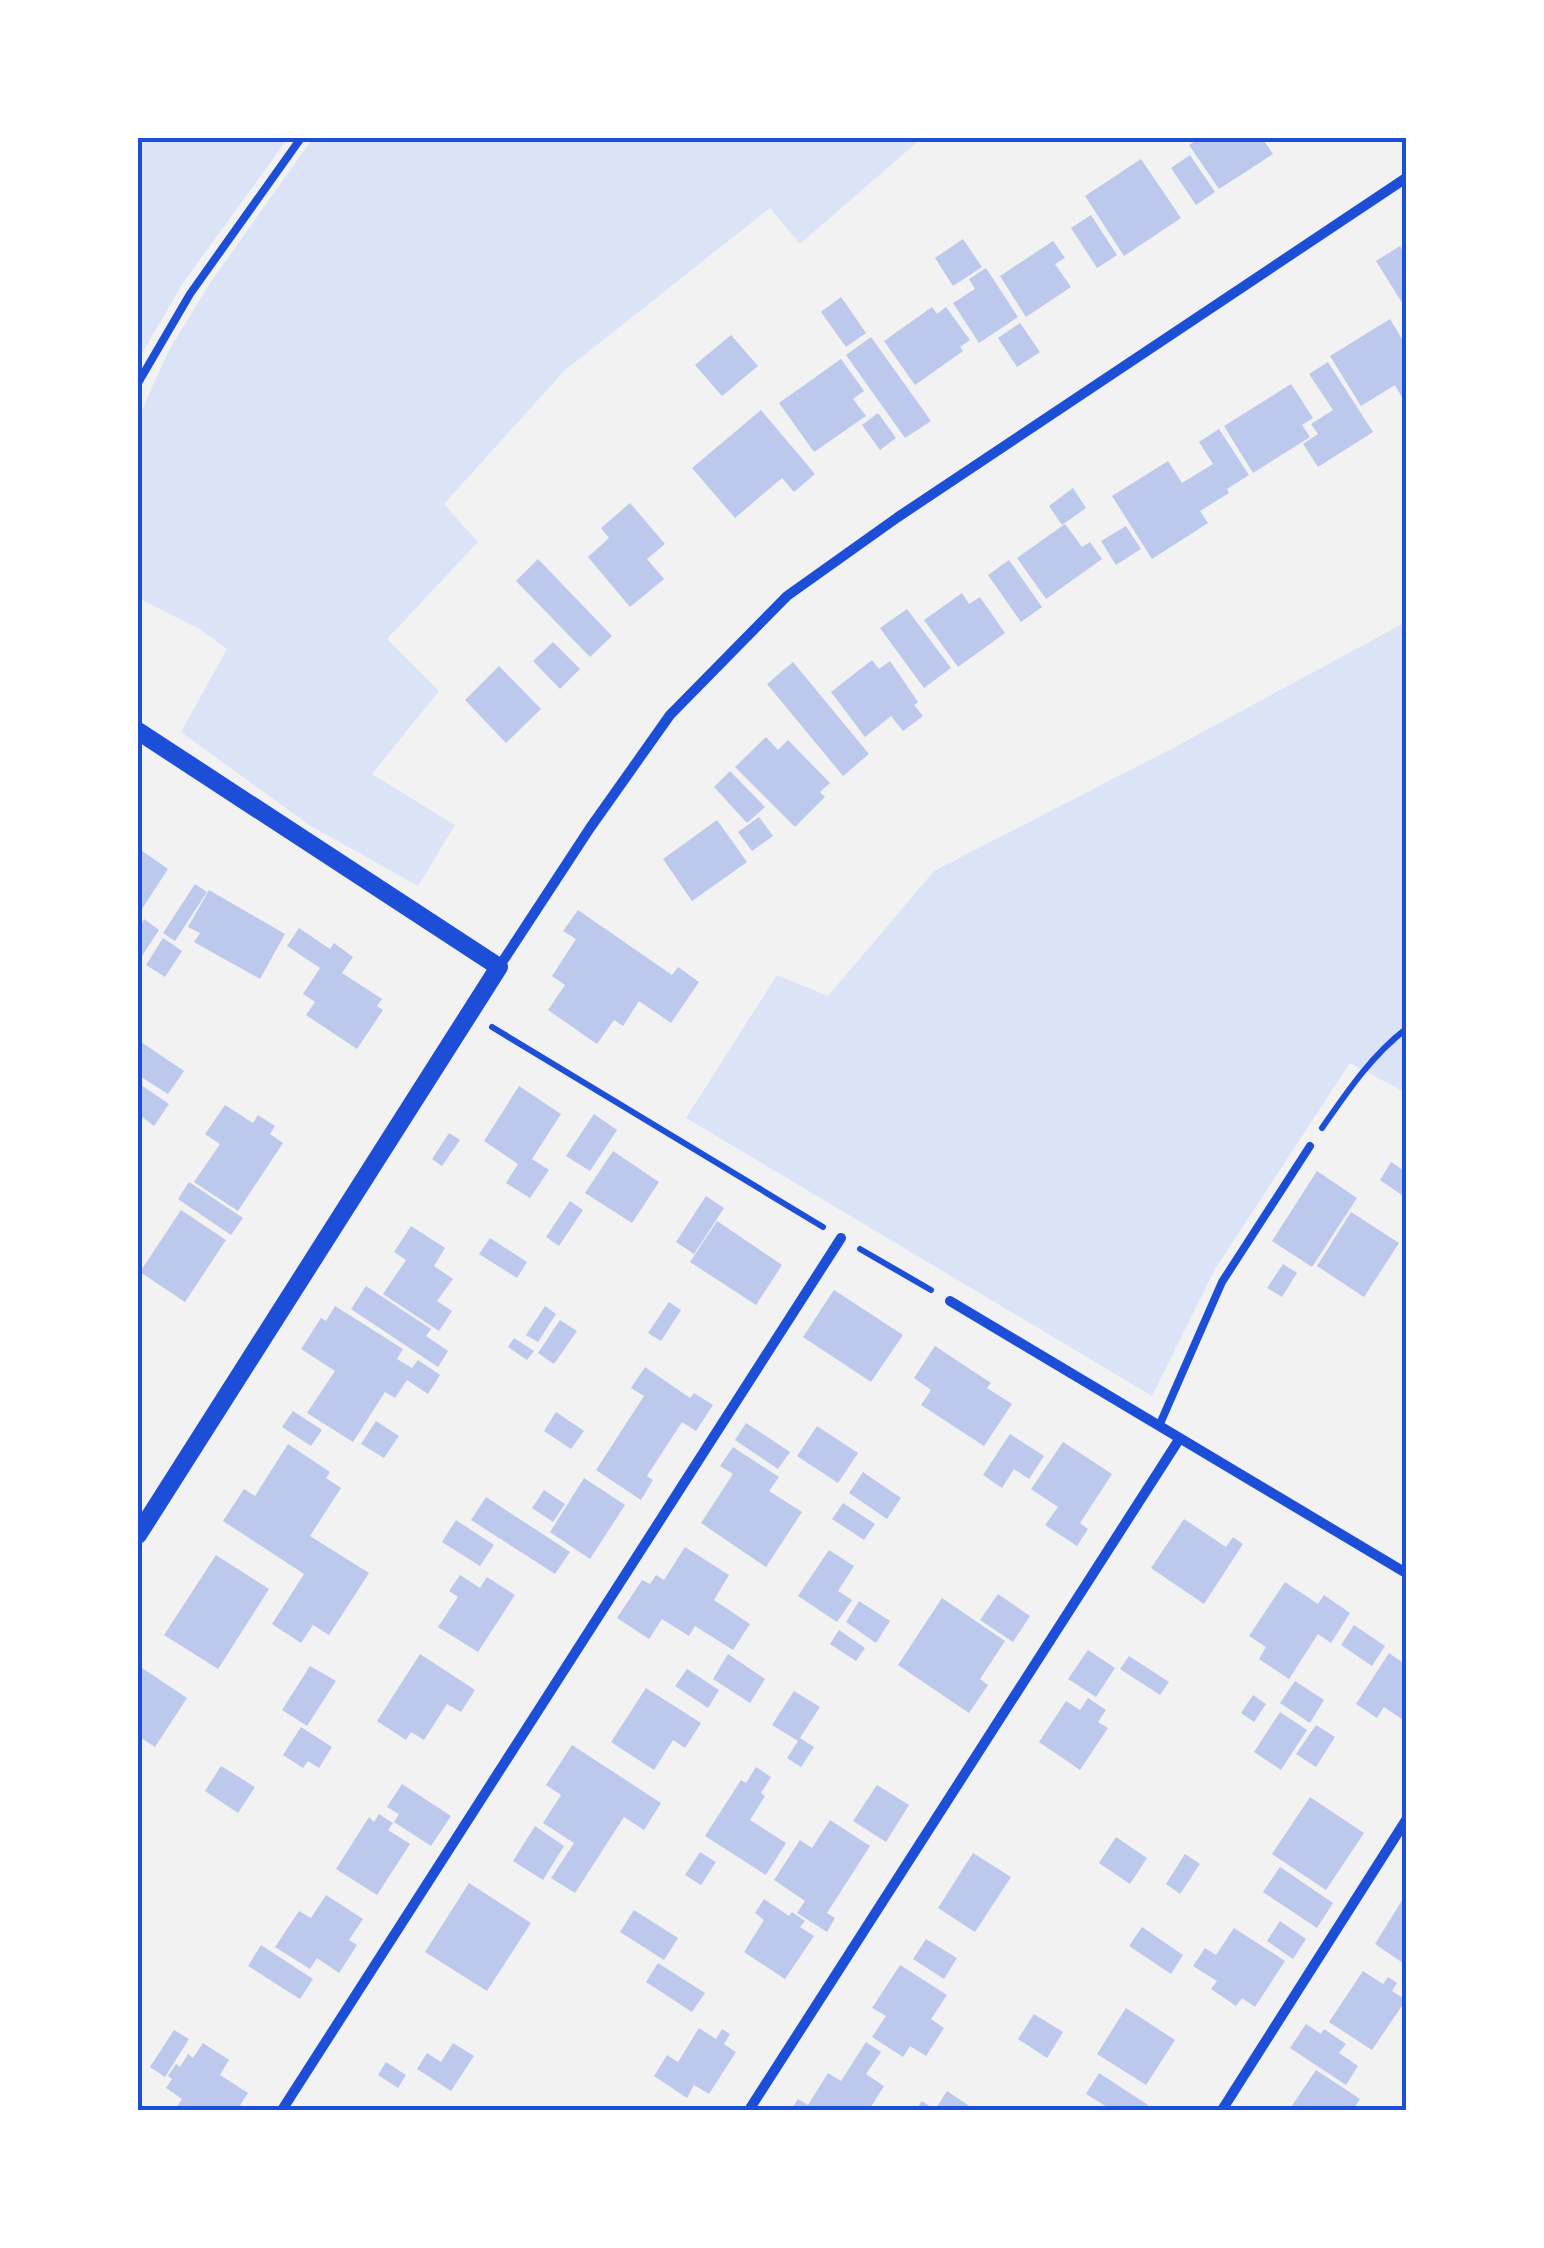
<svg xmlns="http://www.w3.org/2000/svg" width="1544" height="2248" font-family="'Open Sans',sans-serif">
	<rect width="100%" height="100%" fill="#f2f2f2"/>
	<path fill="#dbe4f7" d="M138,138h150l-105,145 -45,77z
		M313,138h609l-122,106 -30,-36 -206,163 -120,133 34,38 -91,97 52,52 -67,83 83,51 -37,61 -109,-61 -128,-93 46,-83 -26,-19 -63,-32v-179l30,-67 42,-69z
		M1406,622v471l-56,-30 -135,206 -63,127 -466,-278 91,-143 51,21 106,-125 239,-123z"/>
	<path fill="#bdc9ec" d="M1200,138h62l11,16 -54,35 -30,-44z
		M1190,155l25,37 -19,13 -25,-37z
		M1141,159l40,59 -57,38 -39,-60z
		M1091,215l26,40 -20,13 -26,-40z
		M963,239l19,28 -29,19 -18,-28z
		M1053,241l12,17 -10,6 16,23 -45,30 -26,-41z
		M1400,246l6,11v52l-30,-48z
		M986,268l32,49 -39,26 -26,-40 22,-14 -6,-10z
		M841,297l25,36 -20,14 -25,-35z
		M932,307l5,7 9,-7 24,33 -10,7 3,4 -48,34 -31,-44z
		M1390,319l16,27v51l-3,2 -8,-14 -34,21 -31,-50z
		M1020,323l20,29 -23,15 -19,-29z
		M731,335l27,31 -36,30 -27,-31z
		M871,337l60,84 -26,17 -59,-83z
		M841,359l23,32 -11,8 13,17 -52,36 -35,-49z
		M1328,362l45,70 -55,35 -15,-23 15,-10 -7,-10 22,-14 -24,-36z
		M1291,384l22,34 -11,7 8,12 -57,36 -29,-47z
		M761,410l54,64 -21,18 -12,-14 -47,40 -43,-50z
		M878,413l18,25 -16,12 -18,-25z
		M1219,429l30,46 -22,14 2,4 -29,18 8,12 -56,36 -40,-63 56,-35 14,22 31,-19 -14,-22z
		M1073,488l13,20 -24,17 -13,-19z
		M630,503l35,41 -18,15 17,20 -34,28 -42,-50 21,-19 -8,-10z
		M1065,524l17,23 8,-5 12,17 -56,40 -29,-41z
		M1126,526l15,23 -25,16 -15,-24z
		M538,559l74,77 -22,21 -74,-76z
		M1009,560l33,47 -21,15 -33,-47z
		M962,593l7,11 11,-7 25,36 -47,34 -34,-47z
		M907,609l44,59 -27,20 -44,-60z
		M553,642l27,27 -20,20 -27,-28z
		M872,660l7,9 11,-8 28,41 -4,3 9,11 -20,15 -12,-15 -26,21 -34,-45z
		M793,662l76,92 -26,22 -76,-92z
		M499,666l42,43 -35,34 -41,-43z
		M766,737l12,13 10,-10 42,43 -10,9 5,5 -30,30 -60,-60z
		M730,771l35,36 -18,16 -33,-36z
		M759,817l14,19 -21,15 -14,-19z
		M717,820l30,42 -55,39 -29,-42z
		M138,848l30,21 -30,46z
		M195,884l12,8 -32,49 -12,-8z
		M209,890l76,44 -25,45 -66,-37 6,-9 -12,-6z
		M578,910l94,65 6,-8 21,15 -28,41 -32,-22 -16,25 -9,-6 -17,24 -49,-34 17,-25 -13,-9 24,-37 -13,-8z
		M144,919l15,11 -21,32v-32z
		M299,928l31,21 4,-6 19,14 -11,16 40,26 -5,7 6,4 -26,39 -51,-34 9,-13 -12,-8 17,-26 -33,-22z
		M163,938l19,13 -17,26 -19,-12z
		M138,1040l46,31 -16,23 -30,-19z
		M138,1083l31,21 -15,22 -16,-12z
		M519,1086l42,28 -29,45 17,11 -19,28 -24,-15 12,-19 -34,-23z
		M225,1105l28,18 5,-8 17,11 -5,8 13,9 -45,68 -44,-29 26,-38 -15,-10z
		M594,1114l23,16 -27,41 -24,-15z
		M449,1133l11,7 -18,26 -10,-7z
		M613,1151l46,31 -27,41 -47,-30z
		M1391,1162l15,10v26l-26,-18z
		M1317,1171l40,27 -45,69 -40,-26z
		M189,1182l54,36 -12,17 -53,-36z
		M706,1196l18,12 -30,46 -18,-12z
		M570,1201l13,9 -24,36 -13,-9z
		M181,1210l45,30 -41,62 -45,-30z
		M1351,1212l48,31 -35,54 -47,-31z
		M717,1221l65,44 -26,40 -66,-43z
		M411,1226l34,22 -11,18 19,13 -16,22 15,10 -13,20 -56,-37 23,-34 -12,-8z
		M490,1238l37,24 -10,16 -38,-24z
		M1283,1264l14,9 -15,24 -15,-9z
		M366,1286l65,43 -5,7 22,15 -10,16 -87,-58z
		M834,1290l69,45 -32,47 -68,-45z
		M669,1302l12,8 -20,31 -13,-8z
		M335,1306l68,43 -6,10 15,9 6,-8 22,15 -12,19 -21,-14 -12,18 -10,-6 -32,50 -46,-29 28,-42 -34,-22 20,-31 5,3z
		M545,1306l11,8 -18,28 -12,-7z
		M560,1320l17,11 -23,33 -16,-11z
		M514,1338l20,13 -7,9 -19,-13z
		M935,1346l56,37 -4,5 25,16 -28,42 -63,-41 10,-15 -17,-12z
		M645,1367l45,31 4,-5 19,12 -17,26 -14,-9 -35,54 6,4 -12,20 -45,-30 48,-74 -13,-8z
		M293,1411l29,19 -11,16 -29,-19z
		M556,1412l28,19 -13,18 -27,-18z
		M376,1421l23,15 -15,22 -23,-14z
		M746,1423l44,29 -12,17 -43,-29z
		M817,1426l41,27 -20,30 -41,-27z
		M1010,1434l34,22 -15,23 -15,-10 -12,19 -19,-13z
		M1063,1442l49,32 -32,49 8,6 -11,17 -32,-21 13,-18 -27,-18z
		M288,1444l42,28 -4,6 15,10 -31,48 59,37 -40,62 -16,-10 -12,18 -29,-19 32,-50 -81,-53 21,-32 11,7z
		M733,1447l46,30 -10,14 33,21 -36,55 -65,-44 32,-49 -13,-8z
		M863,1472l38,26 -14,21 -38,-26z
		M584,1478l41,27 -35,54 -40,-27z
		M544,1490l21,14 -12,18 -21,-14z
		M486,1497l84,55 -15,22 -84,-54z
		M843,1503l32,21 -11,16 -32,-21z
		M1184,1519l42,28 7,-10 10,7 -39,60 -53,-36z
		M456,1520l38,25 -14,21 -38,-24z
		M685,1547l44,28 -15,25 36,24 -17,26 -38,-24 -6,10 -27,-17 -13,20 -32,-21 25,-38 8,4 6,-9 8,5z
		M829,1550l25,16 -16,25 14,9 -15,22 -39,-26z
		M216,1555l53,34 -51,80 -54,-34z
		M460,1575l20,13 7,-11 28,18 -37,57 -40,-25 20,-30 -9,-6z
		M1285,1582l33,22 6,-9 26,18 -19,30 -13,-9 -29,45 -30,-20 7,-12 -17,-11z
		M998,1594l32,22 -17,26 -33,-22z
		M942,1598l63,43 -25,38 8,6 -19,28 -71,-48z
		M859,1601l31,20 -14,22 -30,-21z
		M1354,1625l31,21 -13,20 -31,-21z
		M839,1630l26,18 -9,13 -26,-17z
		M1088,1650l27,18 -19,29 -28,-18z
		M1389,1653l17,12v57l-22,-15 -7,11 -21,-14z
		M420,1654l55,36 -14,22 -14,-8 -23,36 -13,-8 -5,8 -29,-19z
		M728,1654l37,25 -15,24 -37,-24z
		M1129,1656l40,26 -9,13 -40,-26z
		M310,1666l26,15 -29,45 -25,-16z
		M142,1668l45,30 -32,49 -17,-11v-61z
		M687,1669l32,21 -11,18 -33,-22z
		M1295,1681l29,19 -14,23 -30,-20z
		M646,1688l55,35 -16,25 -12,-8 -19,30 -43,-28z
		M794,1691l26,16 -22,34 -26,-16z
		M1253,1695l13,9 -12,18 -13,-9z
		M1088,1698l18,12 -8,12 10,6 -28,42 -41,-28 27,-41 14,9z
		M1280,1712l27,18 -26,40 -27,-18z
		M1316,1725l19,12 -19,30 -20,-13z
		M301,1727l31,20 -13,21 -11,-7 -5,7 -20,-13z
		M800,1738l14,9 -13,20 -14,-9z
		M572,1745l89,58 -17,27 -20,-13 -49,76 -24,-15 23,-35 -31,-20 18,-28 -15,-10z
		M221,1766l34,21 -17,26 -33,-22z
		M756,1767l15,10 -10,16 4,3 -15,24 36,23 -20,32 -61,-39 36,-56 5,3z
		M402,1784l49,32 -20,30 -37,-24 5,-8 -12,-7z
		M877,1785l32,20 -23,37 -33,-21z
		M1310,1797l54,36 -38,57 -54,-36z
		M379,1814l14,9 -5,7 22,14 -33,51 -41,-26 33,-52 5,5z
		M830,1820l40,26 -43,67 8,5 -8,14 -30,-19 8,-12 -31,-21 26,-40 12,8z
		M535,1826l29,20 -21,34 -30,-19z
		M1116,1837l31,21 -17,26 -31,-21z
		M700,1852l16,10 -15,23 -16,-10z
		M973,1853l38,24 -36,55 -37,-24z
		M1185,1854l15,10 -20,30 -14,-10z
		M1280,1867l53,36 -16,25 -54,-36z
		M469,1883l62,40 -44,68 -62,-39z
		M1406,1894v71l-31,-21z
		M326,1895l37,24 -14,21 8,5 -18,28 -22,-15 -7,11 -35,-22 24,-36 12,7z
		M764,1899l25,17 3,-4 13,9 -5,6 14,9 -29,43 -41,-27 20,-32 -9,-7z
		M634,1910l44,28 -14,22 -44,-28z
		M1280,1921l26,18 -13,20 -26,-18z
		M1142,1927l41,28 -12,19 -42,-28z
		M1234,1928l51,33 -30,46 -13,-9 -6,8 -25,-17 6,-8 -24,-15 12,-18 11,7z
		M926,1939l31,19 -13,21 -31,-20z
		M261,1945l52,34 -13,20 -52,-33z
		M658,1963l47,30 -13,19 -46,-30z
		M900,1965l47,30 -16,24 13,9 -18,28 -16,-10 -7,11 -31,-20 14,-21 -14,-8z
		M1363,1971l20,13 5,-7 9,6 -5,8 14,9 -34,50 -43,-28z
		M1126,2008l49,32 -29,45 -49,-31z
		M1034,2014l29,18 -16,26 -29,-19z
		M1306,2024l15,10 3,-5 22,15 -7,9 19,13 -12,19 -56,-37z
		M699,2028l17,11 6,-10 8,5 -6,10 12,8 -27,42 -15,-9 -7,13 -33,-22 13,-21 11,7z
		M174,2030l15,9 -24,38 -15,-10z
		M866,2042l15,10 -15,22 18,12 -15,24h-78l7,-11 10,6 20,-32 13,8z
		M203,2043l26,17 -9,15 28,18 -11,17h-62l7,-11 -16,-11 6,-9 -4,-3 8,-12 4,3 8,-13 5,4z
		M453,2043l21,13 -23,35 -34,-22 10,-16 14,9z
		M386,2062l20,13 -8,13 -20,-13z
		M1316,2070l44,29 -7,11 -9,-2 -1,2h-54z
		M1099,2073l49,32 -3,5h-33l-26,-16z
		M947,2091l21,14 -3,5h-49l6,-9 13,9z"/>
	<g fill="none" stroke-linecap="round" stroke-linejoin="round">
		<path stroke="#1d4ed8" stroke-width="6" d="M492,1027l331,200
			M1322,1128c25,-36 49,-72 84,-99
			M860,1249l71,41"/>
		<path stroke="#1d4ed8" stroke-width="8" d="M138,383l52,-89 111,-156
			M1159,1426l63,-144 88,-136"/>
		<path stroke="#1d4ed8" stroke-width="10" d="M499,967l91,-139 80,-113 117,-119 111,-79 508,-339
			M950,1301l456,272
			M282,2110l559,-872
			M749,2110l431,-672
			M1222,2110l184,-290"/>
		<path stroke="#1d4ed8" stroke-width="18" d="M138,731l361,236 -361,568"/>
	</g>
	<rect width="1544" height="2248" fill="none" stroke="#ffffff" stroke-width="280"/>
	<rect x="140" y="140" width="1264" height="1968" fill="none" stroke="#1d4ed8" stroke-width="4"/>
</svg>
